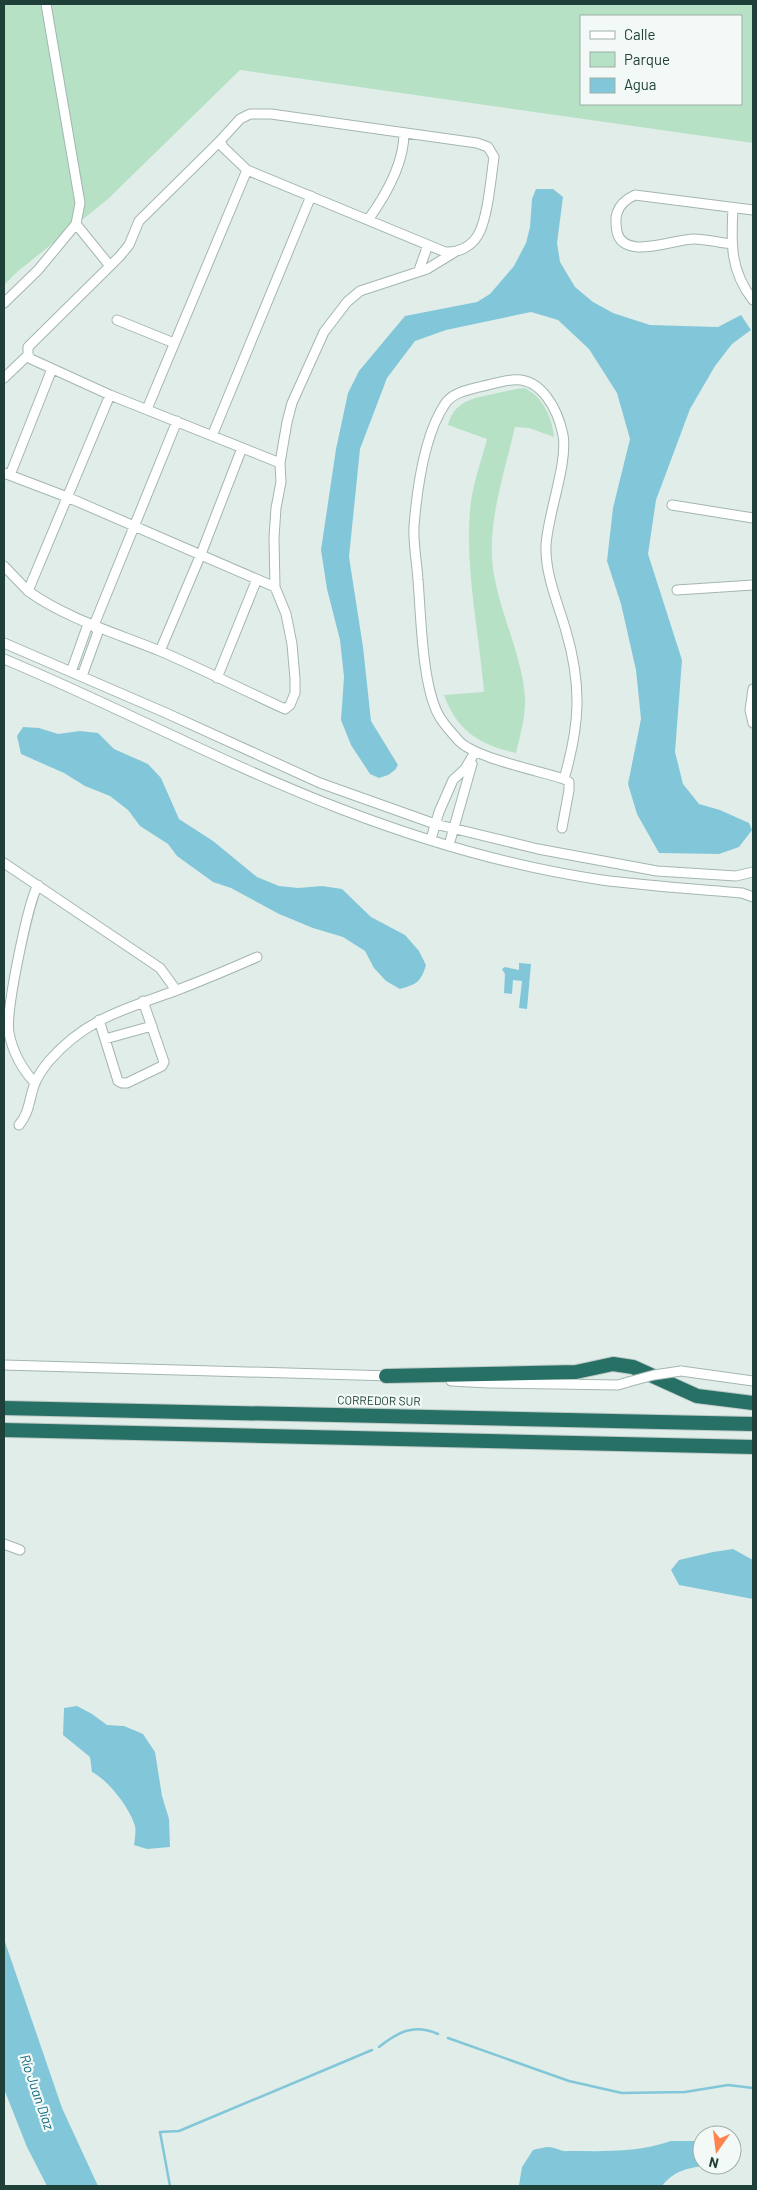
<svg xmlns="http://www.w3.org/2000/svg" width="757" height="2190" font-family="Barlow,sans-serif">
	<rect width="100%" height="100%" fill="#e1ede9"/>
	<path fill="#b7e1c5" fill-rule="evenodd" d="M4,4h749v139l-513,-73 -132,129 -91,73 -13,13zM581,16h160v88h-160z
		M524,388c18,7 29,31 30,49l-25,-9 -14,-1c-11,48 -31,103 -20,153 8,40 27,77 30,117 1,19 -5,39 -9,56 -36,-8 -59,-22 -72,-58l40,-3c-5,-60 -19,-122 -14,-182 2,-24 11,-48 17,-71l-39,-14c6,-22 21,-26 41,-30 11,-3 23,-5 35,-7z"/>
	<path fill="#82c7d9" d="M536,189h17l10,8 -6,46 3,19 15,25 18,15 20,11 37,12 68,2 23,-12 10,15 -19,14 -17,22 -25,43 -34,91 -8,54 34,106 -7,92 8,32 16,20 21,6 29,13 3,7 -13,17 -20,7 -60,-1 -22,-39 -9,-30 13,-65 -5,-49 -15,-66 -14,-43 6,-53 17,-69 -13,-46 -28,-44 -31,-29 -27,-8 -85,18 -31,11 -28,37 -27,71 -11,108 14,90 8,74 27,44 -3,5 -7,5 -9,3 -9,-4 -19,-29 -10,-25 3,-43 -4,-37 -13,-51 -6,-39 15,-101 12,-56 11,-22 46,-55 72,-14 13,-8 24,-28 12,-23 4,-16 2,-28z
		M23,727l16,1 19,6 22,-3 18,2 16,16 34,15 13,14 18,41 34,22 44,36 22,9 19,2 24,-2 20,3 29,28 34,18 14,16 7,14c-5,17 -9,19 -26,24l-14,-8 -12,-13 -9,-17 -22,-14 -30,-9 -34,-14 -48,-26 -18,-6 -36,-26 -9,-12 -28,-18 -12,-16 -18,-14 -25,-10 -21,-13 -43,-19 -4,-18z
		M519,963l12,1 -4,45 -8,-1 3,-27 -9,-1 -1,14 -8,-1 1,-19 -3,-5 3,-2 14,3z
		M733,1549l20,11v39l-74,-14 -8,-15 8,-10 34,-8z
		M77,1706l15,8 15,11 17,1 19,8 12,18 7,44 7,23 1,28 -23,2 -13,-4c1,-6 2,-14 1,-19 -5,-18 -27,-46 -43,-54l-2,-15 -27,-22 1,-27z
		M4,1939l58,169 36,78h-51l-20,-39 -23,-58z
		M671,2141h31v24h7c-20,3 -35,5 -47,21h-142l-1,-1 3,-18 11,-17c5,-1 11,-3 16,-3 6,0 12,5 19,4 36,0 67,2 103,-10z"/>
	<g fill="none" stroke-linecap="round" stroke-linejoin="round">
		<path stroke="#82c7d9" stroke-width="2.5" d="M448,2038l121,43 53,12 63,-1 43,-7 25,3
			M379,2047c19,-15 35,-24 59,-13
			M170,2186l-10,-54 19,-1 193,-81"/>
		<g stroke="#a3b6b1" stroke-width="11">
			<path id="minor" d="M250,114h21l206,29 11,4 6,10c-3,20 -6,61 -16,78 -7,12 -20,18 -33,17l-198,-82 -24,-23 -3,-6 20,-22z
				M220,141l-81,80 -10,24 -9,11 -92,91v8l3,4 79,36 170,68
				M733,208c-2,35 -3,63 20,92
				M368,220c18,-25 36,-56 36,-87
				M76,224l34,42
				M732,244c-12,-1 -26,-5 -38,-5 -21,0 -70,22 -77,-7 -1,-6 -2,-13 0,-19 3,-9 9,-14 18,-18l118,15
				M419,270l9,-25
				M4,303l34,-33 38,-46 4,-21 -34,-199
				M117,320l57,23
				M4,378l24,-23
				M110,395l-82,196c39,28 88,42 132,60 42,18 83,39 125,58l5,-4 5,-12v-14l-3,-35 -6,-30 -11,-27 -1,-49 2,-30 5,-26 -1,-19 7,-41 5,-19 32,-71 23,-30 13,-11 67,-22 28,-17
				M147,409l100,-239
				M212,436l99,-240
				M4,473l63,24 208,90
				M10,475l42,-106
				M672,505l81,13
				M4,566l24,25
				M677,590l76,-5
				M4,643l162,70 154,70 115,41 103,25 119,22 79,5 17,-4
				M160,651l41,-97 41,-106
				M4,659c113,47 222,106 337,150 83,32 172,58 261,71 46,6 93,9 140,13l11,4
				M71,672l16,-45 7,-2
				M82,676l16,-44 -4,-7 83,-204
				M217,678l40,-99
				M753,689l-3,21 3,13
				M562,828l7,-38v-8l-5,-3c-24,-8 -89,-21 -105,-38 -7,-8 -16,-17 -21,-27 -16,-31 -17,-98 -20,-134 -1,-17 -5,-36 -4,-54 3,-37 10,-91 31,-122 7,-11 22,-14 34,-17 10,-2 22,-6 33,-7 29,-4 46,30 51,55 5,28 -15,78 -17,110 -1,30 12,58 20,86 16,55 14,93 -2,148
				M431,839l8,-27 14,-32 12,-11 10,-17
				M449,845l23,-81
				M4,863l156,105 16,22
				M99,1020l19,61 4,2h5l35,-17 2,-4 -21,-61
				M105,1039l47,-13
				M35,1083c-14,-15 -22,-30 -26,-50 -4,-20 19,-131 29,-148
				M19,1125c11,-13 10,-27 16,-42 3,-7 9,-16 14,-22 38,-44 80,-53 131,-72 26,-10 52,-21 77,-32
				M4,1365l387,11
				M681,1371l72,10
				M451,1381l38,2 129,2 10,-3
				M4,1544l16,6"/>
		</g>
		<g stroke="#c0cac8" stroke-width="16">
			<path id="highway" d="M386,1376l190,-4 37,-8 20,3 64,29 56,7
				M4,1408l749,16
				M4,1430l749,17"/>
		</g>
		<use href="#minor" stroke="#fff" stroke-width="9"/>
		<use href="#highway" stroke="#277065" stroke-width="14"/>
		<g stroke="#a3b6b1" stroke-width="11" stroke-linecap="butt">
			<path id="minor-bridge" d="M628,1382l26,-7 27,-4"/>
		</g>
		<use href="#minor-bridge" stroke="#fff" stroke-width="9"/>
	</g>
	<g text-anchor="middle" stroke-width="4.5" stroke-linejoin="round" paint-order="stroke">
		<g font-size="12" fill="#1f4039" stroke="#f2f9f6">
			<text transform="translate(379 1401) rotate(1)" y="4">CORREDOR SUR</text>
		</g>
		<g font-size="14" font-style="italic" fill="#126b84" stroke="#f2f9f6">
			<text transform="translate(37 2092) rotate(71)" y="5">Río Juan Díaz</text>
		</g>
	</g>
	<rect width="757" height="2190" fill="none" stroke="#1f4039" stroke-width="10"/>
	<rect x="580" y="15" width="162" height="90" fill="#f2f9f6" stroke="#9eafaa"/>
	<rect x="590" y="31" width="25" height="8" fill="#ffffff" stroke="#9eafaa"/>
	<text x="624" y="40" font-size="15" fill="#1f4039">Calle</text>
	<rect x="590" y="52" width="25" height="15" fill="#b7e1c5" stroke="#9eafaa"/>
	<text x="624" y="65" font-size="15" fill="#1f4039">Parque</text>
	<rect x="590" y="78" width="25" height="15" fill="#82c7d9" stroke="#9eafaa"/>
	<text x="624" y="90" font-size="15" fill="#1f4039">Agua</text>
	<g transform="translate(717 2150) rotate(194)"><circle r="24" fill="#f2f9f6" stroke="#9eafaa"/>
	<path d="M0-4L9 19L0 12L-9 19Z" fill="#ff834e"/>
	<text y="-8" font-size="14" font-weight="bold" text-anchor="middle" fill="#1f4039">N</text>
	</g>
</svg>
